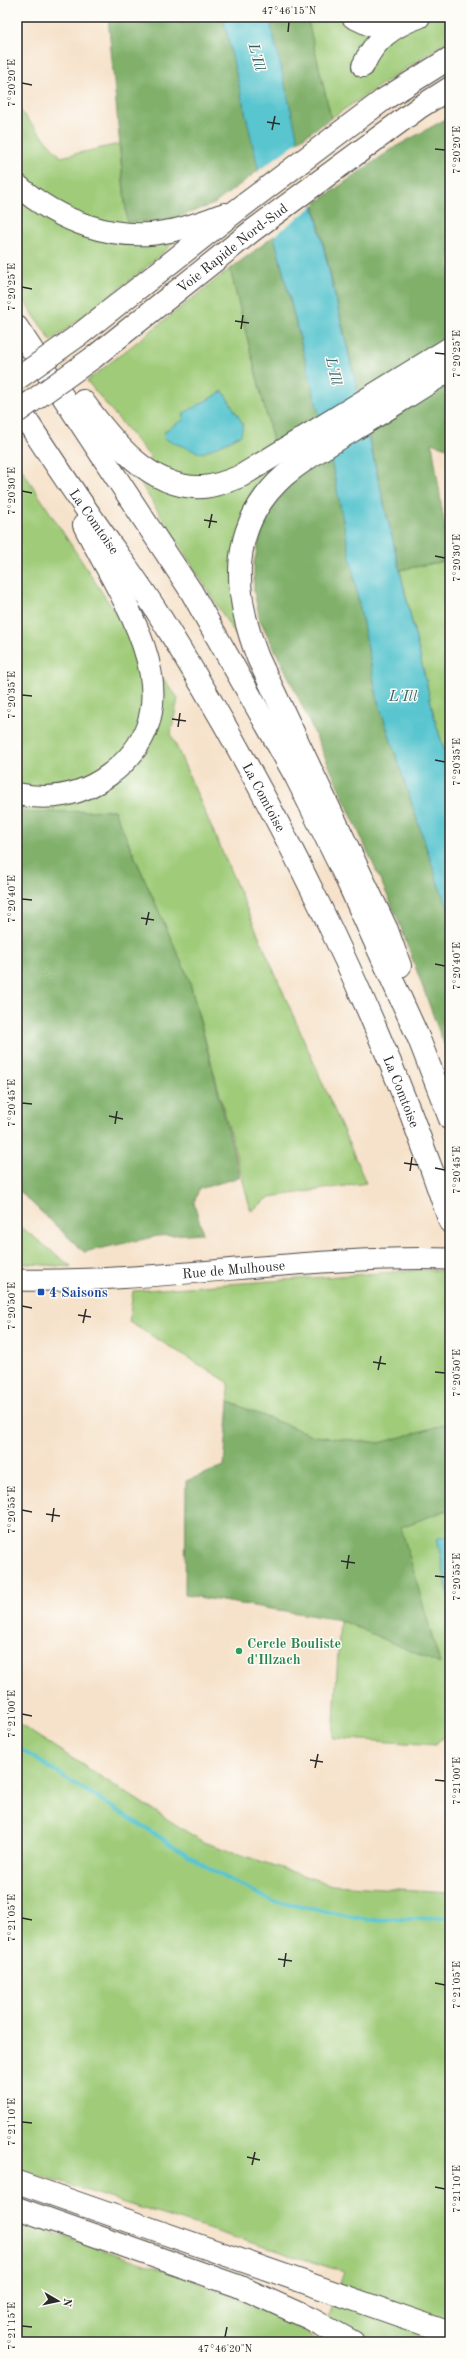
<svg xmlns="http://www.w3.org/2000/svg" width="467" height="2359" font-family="'Old Standard TT',serif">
	<rect width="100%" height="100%" fill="#fdfcf7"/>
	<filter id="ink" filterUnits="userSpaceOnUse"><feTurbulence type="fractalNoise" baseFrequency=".025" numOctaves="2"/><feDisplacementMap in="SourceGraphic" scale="8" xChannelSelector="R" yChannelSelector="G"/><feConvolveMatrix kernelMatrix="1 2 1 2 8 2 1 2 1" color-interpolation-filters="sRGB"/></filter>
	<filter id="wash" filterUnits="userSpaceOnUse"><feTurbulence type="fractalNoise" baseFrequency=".012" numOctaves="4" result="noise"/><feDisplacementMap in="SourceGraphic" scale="16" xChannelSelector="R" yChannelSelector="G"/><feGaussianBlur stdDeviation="0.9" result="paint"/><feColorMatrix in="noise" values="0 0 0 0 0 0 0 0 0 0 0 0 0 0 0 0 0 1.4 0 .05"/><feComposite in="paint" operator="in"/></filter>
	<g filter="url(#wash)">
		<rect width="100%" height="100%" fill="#f6e2ca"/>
		<path fill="#a0cc7a" stroke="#667c52" d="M307,17h143v22l-119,79z
			M17,107l44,50 58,-13 8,78 43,-2 10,17 -37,33 -92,71 -34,-51z
			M230,269l50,201 -39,58 11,133 -116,-185 15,-18 -64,-77z
			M17,462l109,167 52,69 -7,36 195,449 -96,14 -19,14 -62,-232 -75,-169 -83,3 -14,-4z
			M450,560v208l-14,-44 -36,-154z
			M17,1224l55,43 -55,-4z
			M421,1270l27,1 2,6v146l-70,20 -66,-7 -85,-34 -1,-20 -99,-60 4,-31z
			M450,1509v226l-4,-1 -10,11 -103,-7 7,-118 100,43 -40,-136z
			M17,1723l186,119 129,43 118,7v450h-433v-121l178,60 82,31 42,30 25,-70 -327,-103z"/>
		<path fill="#80b06a" stroke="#566e4a" d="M108,17h115l36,153 -45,34 -44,16 -43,2z
			M269,17h38l24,101 -33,23z
			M444,120h6v329l-18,-6 18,117 -50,10 -86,-366 81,-57z
			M274,236l59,233 45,232 62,188 10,23v149l-53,-144 -103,-229 -34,-68 -6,-28v-29l7,-30 9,-22 15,-22 -55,-220z
			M17,809l14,4 83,-3 75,169 51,198 -41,12 -5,14 9,30 -45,3 -74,16 -67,-63z
			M229,1402l85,34 66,7 70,-20v86l-49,18 39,137 -100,-44 -155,-25 1,-114 38,-15z"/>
		<path fill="#58c5cf" stroke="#42787d" d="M223,17h46l167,707 14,44v144l-10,-23 -62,-188 -45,-232 -59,-233z
			M223,391l20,33 -2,11 -38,18 -6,-1 -33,-13 1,-8 18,-11 1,-7z
			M450,1536v68l-13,-66z"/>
		<path fill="#f6e2ca" d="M300,140l16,64 -44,33 -14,-66z"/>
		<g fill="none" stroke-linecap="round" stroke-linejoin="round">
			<path stroke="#58c5cf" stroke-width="4" d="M17,1747l198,125 57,29 96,19 82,-2"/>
		</g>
	</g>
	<g filter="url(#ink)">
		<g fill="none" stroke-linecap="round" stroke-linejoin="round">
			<g stroke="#494643" stroke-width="23">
				<g id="major">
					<path id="s1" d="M17,1280c145,3 288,-25 433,-21"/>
				</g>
			</g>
			<g stroke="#494643" stroke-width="24">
				<g id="highway">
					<path d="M353,17l17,8 33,-3"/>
					<path d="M363,66c11,-26 30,-40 56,-49"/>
					<path d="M17,185c41,36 98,58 153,46 18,-3 37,-11 55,-17"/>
					<path d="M17,327l174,264 105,186 49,99 74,163 31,80"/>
					<path d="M79,335l157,-124 147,-111 67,-42"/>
					<path id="s2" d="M94,357l158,-126 168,-124 30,-19"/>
					<path d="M83,401c28,38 67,89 120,86 13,-1 26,-6 38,-11l209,-128"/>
					<path id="s3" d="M17,406c26,39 51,78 78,116 20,29 42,58 61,88 118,188 223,401 294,612"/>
					<path d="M17,794c33,7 65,1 92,-19 94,-69 12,-175 -25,-250"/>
					<path d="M400,966l-13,-36 -129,-272c-25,-64 -31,-131 26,-182 21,-18 45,-31 68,-45 33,-20 65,-41 98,-61"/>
					<path d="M17,2182l433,151"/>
					<path d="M17,2208l221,78 73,33 42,23"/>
				</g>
			</g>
			<use href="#major" stroke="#fff" stroke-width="21"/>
			<use href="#highway" stroke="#fff" stroke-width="22"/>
			<g stroke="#494643" stroke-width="24" stroke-linecap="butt">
				<path id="highway-bridge" d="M17,379l62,-44
					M17,412l77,-55"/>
			</g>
			<use href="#highway-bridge" stroke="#fff" stroke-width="22"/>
		</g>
	</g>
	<path fill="none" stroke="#2b2b2b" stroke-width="1.5" d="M288,32l1,-10M22,83l10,2M267,122l13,2M272,130l3,-14M435,149l10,1M22,287l10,2M235,321l14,2M241,329l2,-14M435,353l10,1M22,491l10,2M204,520l13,2M209,528l3,-14M435,556l10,2M22,695l10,1M172,719l14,2M178,727l2,-14M435,760l10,2M22,899l10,1M141,918l13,2M146,925l3,-13M435,964l10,2M22,1103l10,1M109,1116l14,3M115,1124l2,-13M404,1163l14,2M435,1168l10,2M410,1171l2,-14M22,1306l10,2M78,1315l13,2M83,1323l3,-14M373,1362l13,2M378,1370l3,-14M435,1372l10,1M22,1510l10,2M46,1514l14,2M52,1522l2,-14M341,1561l14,2M347,1569l2,-14M435,1576l10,1M22,1714l10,2M310,1760l13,2M315,1768l3,-14M435,1780l10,1M22,1918l10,2M278,1959l14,2M284,1967l2,-14M435,1983l10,2M22,2122l10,1M247,2157l13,3M252,2165l3,-13M435,2187l10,2M22,2326l10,1M225,2337l2,-10"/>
	<rect fill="#1a4fb4" stroke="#fdfcf7" stroke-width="1.5" x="37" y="1288" width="8" height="8" rx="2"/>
	<circle fill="#2e9e5b" stroke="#fdfcf7" stroke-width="1.5" cx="239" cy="1651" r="4"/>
	<g text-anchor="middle" stroke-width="3" stroke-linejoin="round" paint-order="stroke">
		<g font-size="14" fill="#2b2b2b" stroke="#fdfcf7">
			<text dy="5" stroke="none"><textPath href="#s2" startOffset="176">Voie Rapide Nord-Sud</textPath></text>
			<text dy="5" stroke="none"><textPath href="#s3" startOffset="139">La Comtoise</textPath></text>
			<text dy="5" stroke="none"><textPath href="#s3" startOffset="463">La Comtoise</textPath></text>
			<text dy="5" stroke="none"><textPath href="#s3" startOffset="788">La Comtoise</textPath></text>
			<text dy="5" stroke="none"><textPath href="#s1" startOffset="217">Rue de Mulhouse</textPath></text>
		</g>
		<g font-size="14" font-weight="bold" fill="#164399" stroke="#fdfcf7" text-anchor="start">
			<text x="49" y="1297">4 Saisons</text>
		</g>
		<g font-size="14" font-weight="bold" fill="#27864d" stroke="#fdfcf7" text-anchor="start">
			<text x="247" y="1648">Cercle Bouliste<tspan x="247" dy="16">d'Illzach</tspan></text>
		</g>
		<g font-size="15" font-style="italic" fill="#3b6164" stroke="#fdfcf7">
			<text transform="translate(257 57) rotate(75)" y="5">L'Ill</text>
			<text transform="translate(334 371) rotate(77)" y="5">L'Ill</text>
			<text x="403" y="701">L'Ill</text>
		</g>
	</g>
	<rect width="467" height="2359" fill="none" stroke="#fdfcf7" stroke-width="44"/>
	<g transform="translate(58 2301) rotate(99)" stroke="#fdfcf7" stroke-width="3" paint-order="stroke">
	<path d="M0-3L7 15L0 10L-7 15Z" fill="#2b2b2b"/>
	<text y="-6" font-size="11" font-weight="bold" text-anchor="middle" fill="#2b2b2b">N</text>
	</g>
	<rect x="22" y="22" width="423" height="2315" fill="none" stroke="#2b2b2b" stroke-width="1.5"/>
	<g font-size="10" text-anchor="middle" fill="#2b2b2b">
		<text x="289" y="14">47°46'15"N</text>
		<text transform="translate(11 83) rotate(-90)" y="4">7°20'20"E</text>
		<text transform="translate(456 150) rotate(-90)" y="4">7°20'20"E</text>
		<text transform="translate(11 287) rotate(-90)" y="4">7°20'25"E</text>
		<text transform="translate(456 354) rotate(-90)" y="4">7°20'25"E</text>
		<text transform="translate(11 491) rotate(-90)" y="4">7°20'30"E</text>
		<text transform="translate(456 558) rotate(-90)" y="4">7°20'30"E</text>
		<text transform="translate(11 695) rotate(-90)" y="4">7°20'35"E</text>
		<text transform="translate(456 762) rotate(-90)" y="4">7°20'35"E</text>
		<text transform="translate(11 899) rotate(-90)" y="4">7°20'40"E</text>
		<text transform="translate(456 966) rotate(-90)" y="4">7°20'40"E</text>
		<text transform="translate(11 1103) rotate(-90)" y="4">7°20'45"E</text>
		<text transform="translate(456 1170) rotate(-90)" y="4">7°20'45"E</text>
		<text transform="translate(11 1306) rotate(-90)" y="4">7°20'50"E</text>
		<text transform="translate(456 1373) rotate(-90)" y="4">7°20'50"E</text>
		<text transform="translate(11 1510) rotate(-90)" y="4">7°20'55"E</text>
		<text transform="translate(456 1577) rotate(-90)" y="4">7°20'55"E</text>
		<text transform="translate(11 1714) rotate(-90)" y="4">7°21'00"E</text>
		<text transform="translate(456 1781) rotate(-90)" y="4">7°21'00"E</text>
		<text transform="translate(11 1918) rotate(-90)" y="4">7°21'05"E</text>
		<text transform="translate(456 1985) rotate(-90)" y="4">7°21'05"E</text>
		<text transform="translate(11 2122) rotate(-90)" y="4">7°21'10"E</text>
		<text transform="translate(456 2189) rotate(-90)" y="4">7°21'10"E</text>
		<text transform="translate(11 2326) rotate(-90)" y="4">7°21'15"E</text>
		<text x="225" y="2352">47°46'20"N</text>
	</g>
</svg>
